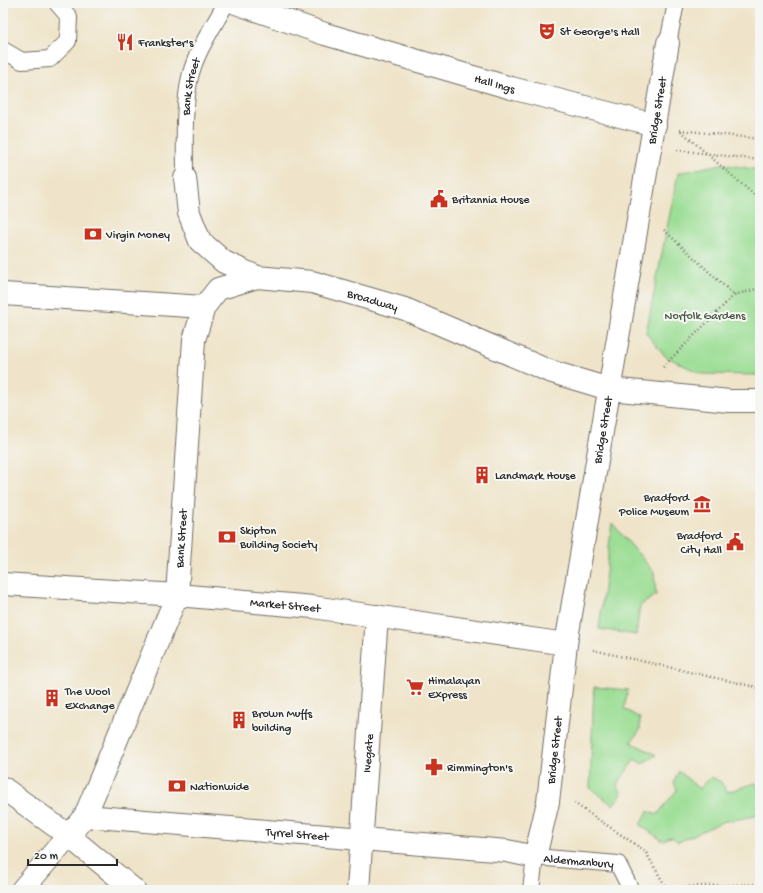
<svg xmlns="http://www.w3.org/2000/svg" width="763" height="893" font-family="'Gochi Hand',sans-serif">
	<rect width="100%" height="100%" fill="#f6f6f2"/>
	<filter id="ink" filterUnits="userSpaceOnUse"><feTurbulence type="fractalNoise" baseFrequency=".025" numOctaves="2"/><feDisplacementMap in="SourceGraphic" scale="8" xChannelSelector="R" yChannelSelector="G"/><feConvolveMatrix kernelMatrix="1 2 1 2 8 2 1 2 1" color-interpolation-filters="sRGB"/></filter>
	<filter id="wash" filterUnits="userSpaceOnUse"><feTurbulence type="fractalNoise" baseFrequency=".012" numOctaves="4" result="noise"/><feDisplacementMap in="SourceGraphic" scale="16" xChannelSelector="R" yChannelSelector="G"/><feGaussianBlur stdDeviation="0.9" result="paint"/><feColorMatrix in="noise" values="0 0 0 0 0 0 0 0 0 0 0 0 0 0 0 0 0 1.4 0 .05"/><feComposite in="paint" operator="in"/></filter>
	<g filter="url(#wash)">
		<rect width="100%" height="100%" fill="#efe4c9"/>
		<path fill="#9cde95" stroke="#648460" d="M721,164l39,6v205l-59,-1 -36,-18 -19,-23 32,-160z
			M612,523l42,49 2,23 -16,11 -4,29 -37,-6z
			M594,687l34,3 -4,19 16,9v12l-9,12 25,13 -14,9 -7,-5 -18,25 5,10 -9,11 -23,-17z
			M679,771l20,18 12,-12 10,5 6,10 29,-9 4,9v23l-38,7 -44,20 -6,-5 -5,1 -4,3 -23,-16 8,-14 9,4 20,-25 -3,-8z"/>
	</g>
	<g filter="url(#ink)">
		<g fill="none" stroke-linecap="round" stroke-linejoin="round">
			<g stroke="#706c62" stroke-width="18">
				<g id="service">
					<path d="M668,43l8,-40"/>
					<path d="M3,50l19,11 28,-2 18,-18 1,-24 -12,-14"/>
					<path id="s1" d="M185,178c0,-34 -2,-68 5,-101 6,-26 24,-51 36,-74"/>
					<path id="s2" d="M531,890l4,-33 83,7 13,26"/>
				</g>
			</g>
			<g stroke="#706c62" stroke-width="24">
				<g id="pedestrian">
					<path id="s3" d="M236,3l89,31 186,54 144,37"/>
					<path id="s4" d="M185,178l4,35 11,28 24,21 33,15 55,5 93,27 144,62 60,18 62,6"/>
					<path d="M3,294l201,13"/>
					<path id="s5" d="M3,584l174,11 136,12 253,37"/>
					<path d="M3,788l66,48 65,54"/>
					<path id="s6" d="M85,816l92,-221 17,-255 10,-33 14,-18 39,-12"/>
					<path id="s7" d="M22,890l63,-74 422,35 28,6 13,-55 18,-158 102,-601"/>
					<path id="s8" d="M358,890l19,-274"/>
				</g>
			</g>
			<g stroke="#706c62" stroke-width="24">
				<path id="minor" d="M671,395l58,6h31"/>
			</g>
			<path stroke="#706c62" stroke-width="2.5" stroke-dasharray="1 3" stroke-linecap="butt" d="M680,130l80,9
				M681,131l79,69
				M677,150l83,10
				M664,230l70,65 26,-7
				M663,367l71,-72
				M593,650l167,38
				M574,803l71,48 21,36
				M653,888l107,-4"/>
			<use href="#service" stroke="#fff" stroke-width="16"/>
			<use href="#pedestrian" stroke="#fff" stroke-width="22"/>
			<use href="#minor" stroke="#fff" stroke-width="22"/>
		</g>
	</g>
	<defs>
		<g id="theatre-bare" transform="scale(1.38)"><path d="M-5-5.5Q0-4 5-5.5V0Q5 5 0 6Q-5 5-5 0ZM-3.3-2.5H-1v1.5H-3.3ZM1-2.5H3.3v1.5H1ZM-2.8 1Q0 5.5 2.8 1Z" fill="#c8321e" stroke="#f6f6f2" stroke-width="2.5" paint-order="stroke"/></g>
		<g id="restaurant-bare" transform="scale(1.38)"><path d="M-5-6h1v4h1v-4h1v4h1v-4h1v5L-1.5 .5V6h-2V.5L-5-1ZM5-6V6H3V1.5H1.5Q1.5-4 5-6Z" fill="#c8321e" stroke="#f6f6f2" stroke-width="2.5" paint-order="stroke"/></g>
		<g id="civic-bare" transform="scale(1.38)"><path d="M-.6-6.5H3V-4.5H.6V-3L4-1V1h2V6H-6V1h2V-1L-.6-3ZM-1.2 2.5V6h2.4V2.5Z" fill="#c8321e" stroke="#f6f6f2" stroke-width="2.5" paint-order="stroke"/></g>
		<g id="bank-bare" transform="scale(1.38)"><path d="M-6-4H6V4H-6ZM0-2.3a2.3 2.3 0 1 0 0 4.6a2.3 2.3 0 1 0 0-4.6Z" fill="#c8321e" stroke="#f6f6f2" stroke-width="2.5" paint-order="stroke"/></g>
		<g id="building-bare" transform="scale(1.38)"><path d="M-4-6H4V6H1V3H-1V6H-4ZM-2.5-4.3h1.7v1.8h-1.7ZM.8-4.3h1.7v1.8H.8ZM-2.5-1h1.7V.8h-1.7ZM.8-1h1.7V.8H.8Z" fill="#c8321e" stroke="#f6f6f2" stroke-width="2.5" paint-order="stroke"/></g>
		<g id="museum-bare" transform="scale(1.38)"><path d="M0-6L6-3V-2H-6V-3ZM-5-1h2V3h-2ZM-1-1h2V3h-2ZM3-1h2V3H3ZM-6 4H6V6H-6Z" fill="#c8321e" stroke="#f6f6f2" stroke-width="2.5" paint-order="stroke"/></g>
		<g id="supermarket-bare" transform="scale(1.38)"><path d="M-6-5.5h2.5l.6 2H6L4.5 2H-2.5L-4.4-4H-6ZM-1.5 3.2a1.3 1.3 0 1 0 .1 0ZM3 3.2a1.3 1.3 0 1 0 .1 0Z" fill="#c8321e" stroke="#f6f6f2" stroke-width="2.5" paint-order="stroke"/></g>
		<g id="pharmacy-bare" transform="scale(1.38)"><path d="M-2-6h4v4h4v4h-4v4h-4v-4h-4v-4h4Z" fill="#c8321e" stroke="#f6f6f2" stroke-width="2.5" paint-order="stroke"/></g>
	</defs>
	<g fill-rule="evenodd">
		<use href="#theatre-bare" x="547" y="31"/>
		<use href="#restaurant-bare" x="125" y="42"/>
		<use href="#civic-bare" x="439" y="199"/>
		<use href="#bank-bare" x="93" y="234"/>
		<use href="#building-bare" x="482" y="475"/>
		<use href="#museum-bare" x="702" y="504"/>
		<use href="#bank-bare" x="227" y="537"/>
		<use href="#civic-bare" x="735" y="542"/>
		<use href="#supermarket-bare" x="415" y="687"/>
		<use href="#building-bare" x="52" y="698"/>
		<use href="#building-bare" x="239" y="720"/>
		<use href="#pharmacy-bare" x="434" y="767"/>
		<use href="#bank-bare" x="177" y="786"/>
	</g>
	<g text-anchor="middle" stroke-width="4" stroke-linejoin="round" paint-order="stroke">
		<g font-size="12" fill="#2b2b2b" stroke="#f6f6f2" text-anchor="start">
			<text x="560" y="35">St George's Hall</text>
			<text x="138" y="46">Frankster's</text>
			<text x="452" y="203">Britannia House</text>
			<text x="106" y="238">Virgin Money</text>
			<text x="495" y="479">Landmark House</text>
			<text x="689" y="501" text-anchor="end">Bradford<tspan x="689" dy="14">Police Museum</tspan></text>
			<text x="240" y="534">Skipton<tspan x="240" dy="14">Building Society</tspan></text>
			<text x="722" y="539" text-anchor="end">Bradford<tspan x="722" dy="14">City Hall</tspan></text>
			<text x="428" y="684">Himalayan<tspan x="428" dy="14">Express</tspan></text>
			<text x="65" y="695">The Wool<tspan x="65" dy="14">Exchange</tspan></text>
			<text x="252" y="717">Brown Muffs<tspan x="252" dy="14">building</tspan></text>
			<text x="447" y="771">Rimmington's</text>
			<text x="190" y="790">Nationwide</text>
		</g>
		<g font-size="12" fill="#2b2b2b" stroke="#f6f6f2">
			<text dy="4" stroke="none"><textPath href="#s3" startOffset="271">Hall Ings</textPath></text>
			<text dy="4" stroke="none"><textPath href="#s1" startOffset="92">Bank Street</textPath></text>
			<text dy="4" stroke="none"><textPath href="#s7" startOffset="1306">Bridge Street</textPath></text>
			<text dy="4" stroke="none"><textPath href="#s4" startOffset="252">Broadway</textPath></text>
			<text dy="4" stroke="none"><textPath href="#s7" startOffset="982">Bridge Street</textPath></text>
			<text dy="4" stroke="none"><textPath href="#s6" startOffset="296">Bank Street</textPath></text>
			<text dy="4" stroke="none"><textPath href="#s5" startOffset="283">Market Street</textPath></text>
			<text dy="4" stroke="none"><textPath href="#s7" startOffset="658">Bridge Street</textPath></text>
			<text dy="4" stroke="none"><textPath href="#s8" startOffset="137">Ivegate</textPath></text>
			<text dy="4" stroke="none"><textPath href="#s7" startOffset="310">Tyrrel Street</textPath></text>
			<text dy="4" stroke="none"><textPath href="#s2" startOffset="77">Aldermanbury</textPath></text>
		</g>
		<g font-size="12" fill="#475846" stroke="#f6f6f2">
			<text x="705" y="319">Norfolk Gardens</text>
		</g>
	</g>
	<rect width="763" height="893" fill="none" stroke="#f6f6f2" stroke-width="16"/>
	<path d="M28 859v6h89v-6" fill="none" stroke="#2b2b2b" stroke-width="2"/>
	<text x="34" y="859" font-size="12" fill="#2b2b2b" stroke="#f6f6f2" stroke-width="3" paint-order="stroke">20 m</text>
</svg>
